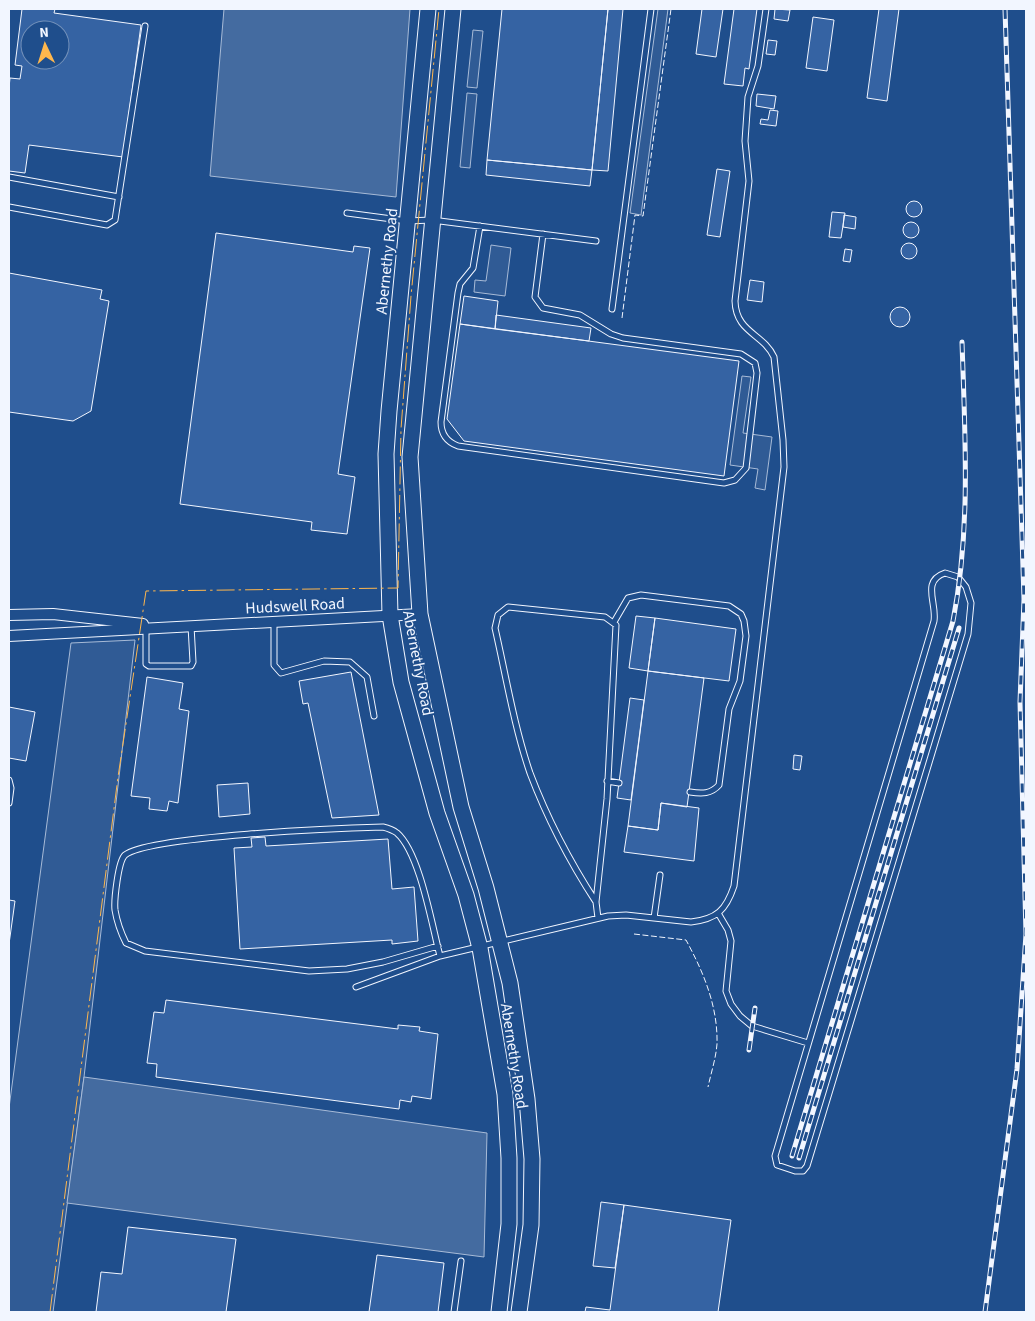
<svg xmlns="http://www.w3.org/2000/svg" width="1035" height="1321" font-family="'Source Sans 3',sans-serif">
	<rect width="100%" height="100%" fill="#1f4e8c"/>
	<path fill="#305b95" stroke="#a8bbd7" d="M658,9h10l-27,206 -11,-2z
		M473,30l10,1 -6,57 -10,-1z
		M467,93l10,1 -7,74 -10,-1z
		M491,245l20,3 -6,48 -31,-4 1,-12 11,1z
		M742,376l9,1 -8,56 29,4 -7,53 -10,-2 3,-19 -28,-4z
		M135,640l-51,437 -31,235h-44v-204l62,-465z"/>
	<path fill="#446ba0" stroke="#a8bbd7" d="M224,9h186l-14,188 -186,-21z
		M84,1077l403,56 -3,124 -417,-54z"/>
	<path fill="#3563a3" stroke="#f2f6ff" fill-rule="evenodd" d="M22,9h33l-1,4 87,12 -18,132 -94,-12 -4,28 -16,-2v-83l1,-10 10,1 2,-13 -7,-1zM30,30h30v30h-30z
		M502,9h106l-16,161 -105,-10z
		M608,9h15l-15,162 -16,-1z
		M702,9h21l-7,48 -20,-3z
		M734,9h23l-8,60 -4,-1 -2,18 -19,-2z
		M775,9l15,1 -2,11 -14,-2z
		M879,9h20l-12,92 -20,-3z
		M813,17l21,3 -7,51 -21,-3z
		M768,40l9,1 -2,14 -9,-1z
		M757,94l19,2 -2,13 -18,-3z
		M770,110l8,1 -2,15 -16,-2 1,-5 7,1z
		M487,160l105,10 -2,16 -104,-11z
		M717,169l13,2 -10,66 -13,-2z
		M906 209a8 8 0 1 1 16 0a8 8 0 1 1-16 0Z
		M832,212l13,1 -4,25 -12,-1z
		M844,215l12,2 -1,12 -12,-2z
		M903 230a8 8 0 1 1 16 0a8 8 0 1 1-16 0Z
		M216,233l137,19 1,-6 16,2 -32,226 17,3 -8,57 -36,-4 1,-8 -132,-18z
		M901 251a8 8 0 1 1 16 0a8 8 0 1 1-16 0Z
		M845,249l7,1 -2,12 -7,-1z
		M9,273l93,17 -2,9 9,2 -18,110 -18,10 -64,-9z
		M750,280l14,2 -2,20 -15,-2z
		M464,296l34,5 -3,28 -35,-5z
		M890 317a10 10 0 1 1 20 0a10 10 0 1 1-20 0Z
		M496,315l95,13 -2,13 -94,-12z
		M460,324l279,37 -15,115 -260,-35 -17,-22z
		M636,616l19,2 -7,53 -19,-3z
		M655,618l81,11 -7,52 -81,-10z
		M648,671l56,7 -17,129 -26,-4 -3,27 -30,-4z
		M351,672l28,143 -47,3 -24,-115 -5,1 -4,-23z
		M147,677l36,6 -4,26 10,2 -11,92 -9,-2 -2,10 -18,-2 1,-11 -19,-2z
		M630,698l14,2 -13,100 -14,-2z
		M9,707l26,5 -9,49 -17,-3z
		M794,755l8,1 -2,14 -7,-1z
		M248,783l2,31 -31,3 -2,-32z
		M661,803l38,5 -5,53 -70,-9 4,-26 30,4z
		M265,837l1,9 122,-7 4,50 22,-2 4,54 -26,3v-4l-152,9 -6,-101 18,-1 -1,-9z
		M9,900l6,1 -6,43z
		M166,1000l232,29v-4l22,2 -1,4 19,3 -7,65 -19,-3 -1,6 -11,-2 -1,9 -243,-32 1,-13 -10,-1 7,-51 10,1z
		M601,1202l23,3 -9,63 -22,-2z
		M624,1205l107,15 -13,92h-133l1,-5 24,3z
		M128,1227l108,12 -10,73h-130l5,-40 21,2z
		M377,1255l67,8 -6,49h-69z"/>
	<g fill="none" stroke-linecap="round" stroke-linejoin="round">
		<g stroke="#f2f6ff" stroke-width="7">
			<path id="service" d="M9,177l110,20
				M9,207l98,18 8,-5 30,-194
				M347,213l60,8 25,-1 164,21
				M480,226l-7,42 -13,16 -2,9 -17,129c0,12 6,20 17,24l266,37 11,-3 11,-12 11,-95 -2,-10 -14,-9 -118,-16 -12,-4 -31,-19 -37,-7 -8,-11 8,-63
				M612,309l39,-300
				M945,573l13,4 8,10 5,16 -3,31 -161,532 -4,5h-8l-18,-6 -2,-9 159,-535c3,-18 -13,-40 11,-48z
				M274,621v44l7,8 43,-12 26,1 17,15 7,39
				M614,622l14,-24 13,-3 88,11 12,8 3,7 2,15 -6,45 -11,28 -10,76c-8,9 -17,9 -29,7
				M146,629v35l3,2h42l2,-4 -2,-36
				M9,780l2,8 -2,15
				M607,781l12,2
				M596,902c-26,-40 -49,-84 -66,-129 -16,-47 -24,-97 -35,-145l3,-13 10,-8 97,10 11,8 -9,174 -11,103 2,16
				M718,913l10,17 3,11 -5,50 5,13 9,12 12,10 56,17
				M654,918l6,-43
				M438,946l-55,16 -36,7 -38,2 -164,-20 -19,-8c-5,-10 -9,-21 -11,-33 -1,-9 3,-49 10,-55 24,-19 217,-27 258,-28 4,1 10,3 14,6 23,20 35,93 43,123
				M356,987l84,-31 168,-40 18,-1 65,7c26,-3 35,-12 43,-36l50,-419 -1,-27 -9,-83c-11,-24 -38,-24 -39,-56l14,-120 -4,-40 3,-44 10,-31 8,-57
				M454,1312l7,-51"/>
		</g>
		<g stroke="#f2f6ff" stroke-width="12">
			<path id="minor" d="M9,615l44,-1 90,10
				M9,636l411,-22"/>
		</g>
		<g stroke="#f2f6ff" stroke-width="17">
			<path id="secondary" d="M428,9l-39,402 -3,43 4,161 11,67 36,131 29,82 14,53 25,146 4,64v66l-10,88
				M453,9l-43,448 10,157 41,193 25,81 24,95 17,116 5,60 -1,66 -12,87"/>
		</g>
		<use href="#service" stroke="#1f4e8c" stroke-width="5"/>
		<use href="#minor" stroke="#1f4e8c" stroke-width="10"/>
		<use href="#secondary" stroke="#1f4e8c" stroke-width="15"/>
		<g stroke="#f2f6ff" stroke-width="5">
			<path id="rail" d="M749,1050l6,-42
				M792,1156l161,-535c18,-93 12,-185 9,-279
				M799,1158l160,-530
				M985,1312l32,-243 9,-135 -6,-232 4,-103 -19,-590"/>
		</g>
		<use href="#rail" stroke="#1f4e8c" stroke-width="3" stroke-dasharray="9" stroke-linecap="butt"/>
		<path stroke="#f2f6ff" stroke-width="1" stroke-dasharray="6 2.5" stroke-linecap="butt" d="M622,318l13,-103 8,1 28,-207
			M634,934l52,6c18,33 32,67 31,104 -1,14 -6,29 -9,43"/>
		<path stroke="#ffb74d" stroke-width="1" stroke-dasharray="18 4 2.5 4" stroke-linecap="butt" d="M50,1312l68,-535 28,-186 252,-3 3,-159 10,-133 28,-287"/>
	</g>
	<g text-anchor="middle" stroke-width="4" stroke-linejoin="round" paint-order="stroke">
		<g font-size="16" fill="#f2f6ff" stroke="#1f4e8c">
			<text transform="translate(386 261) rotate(-84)" y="6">Abernethy Road</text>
			<text transform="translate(295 605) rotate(-3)" y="6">Hudswell Road</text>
			<text transform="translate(419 663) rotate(79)" y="6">Abernethy Road</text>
			<text transform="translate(515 1056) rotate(81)" y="6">Abernethy Road</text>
		</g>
	</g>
	<rect width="1035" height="1321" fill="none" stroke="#f2f6ff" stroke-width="20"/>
	<g transform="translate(45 45) rotate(356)"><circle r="24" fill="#1f4e8c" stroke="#7391ba"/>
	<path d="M0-4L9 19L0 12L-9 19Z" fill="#ffb74d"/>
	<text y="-8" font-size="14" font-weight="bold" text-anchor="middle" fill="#f2f6ff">N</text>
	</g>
</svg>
